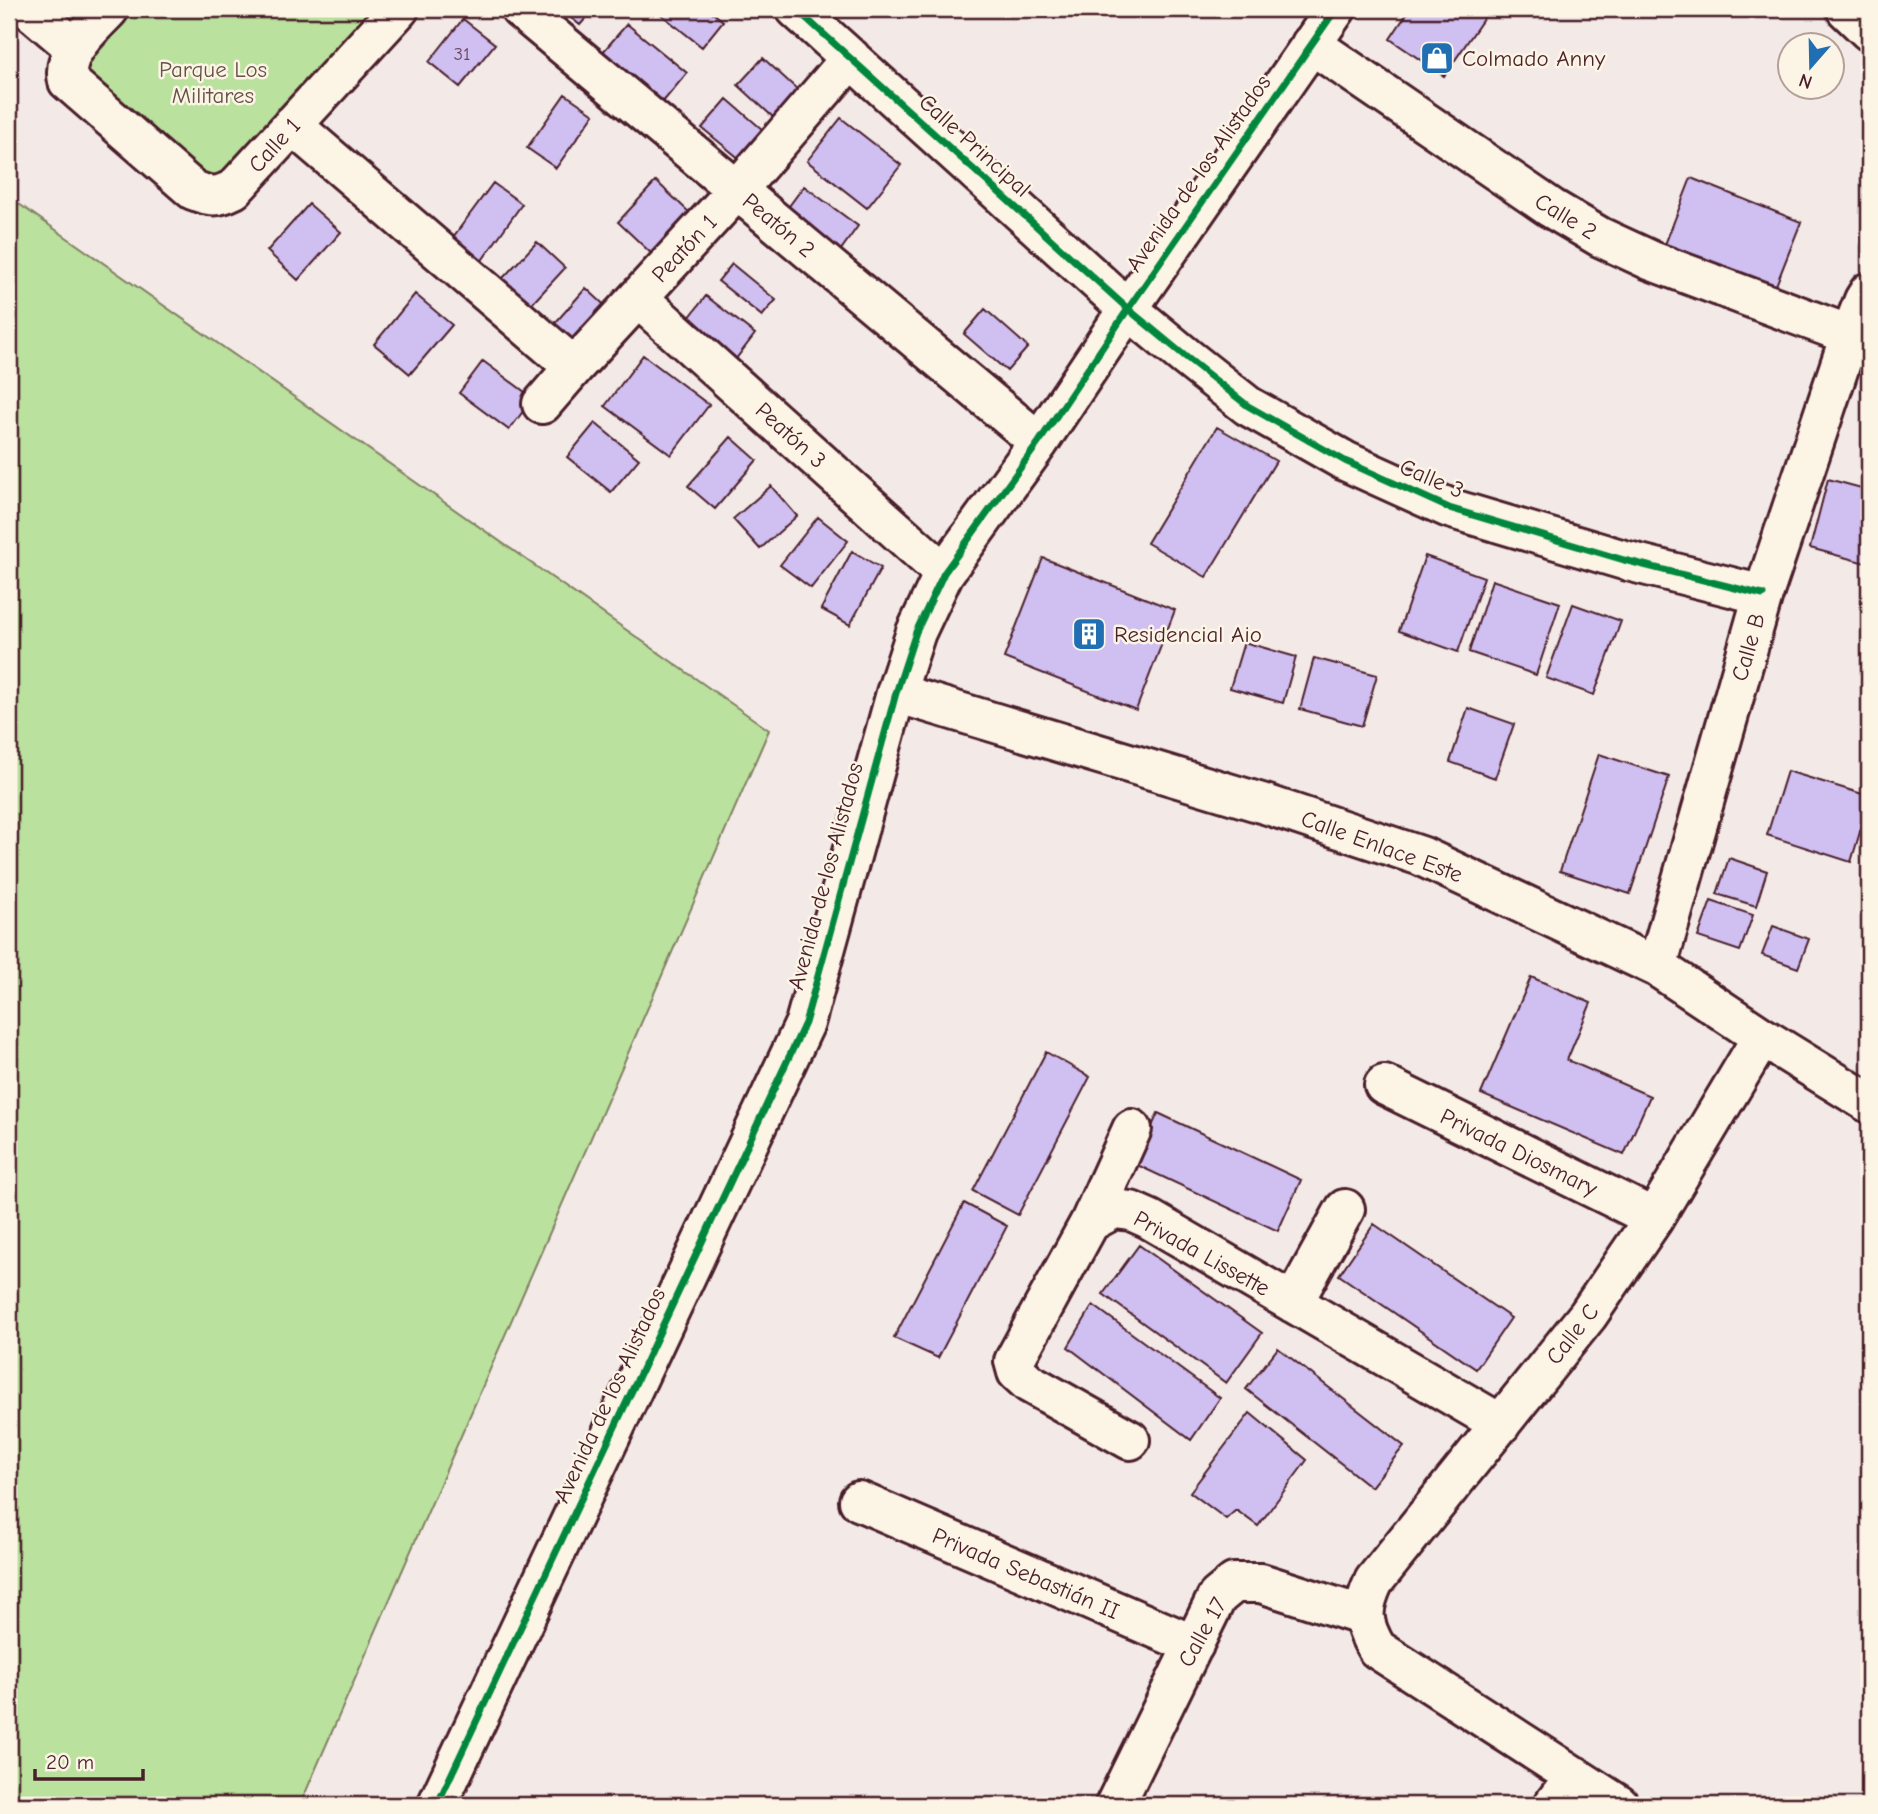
<svg xmlns="http://www.w3.org/2000/svg" width="1878" height="1814" font-family="'Comic Neue',sans-serif">
	<rect width="100%" height="100%" fill="#f3eae7"/>
	<filter id="ink" filterUnits="userSpaceOnUse"><feTurbulence type="fractalNoise" baseFrequency=".0143" numOctaves="2"/><feDisplacementMap in="SourceGraphic" scale="14" xChannelSelector="R" yChannelSelector="G"/><feConvolveMatrix kernelMatrix="1 2 1 2 8 2 1 2 1" color-interpolation-filters="sRGB"/></filter>
	<g filter="url(#ink)">
		<path fill="#bae19d" stroke="#828064" stroke-width="2" d="M136,9h239l-156,176 -135,-117z
			M9,197l760,533 -469,1075h-291z"/>
		<path fill="#d0bff1" stroke="#4a1f2b" stroke-width="2" d="M560,9h34l-14,16z
			M661,9h47l15,12 -21,26 -44,-35z
			M1410,9h80l-46,67 -54,-37z
			M463,19l32,25 -35,43 -31,-25z
			M627,24l60,49 -25,30 -60,-50z
			M763,58l36,33 -25,27 -36,-33z
			M565,94l29,20 -38,54 -29,-20z
			M727,99l43,37 -24,28 -44,-36z
			M841,118l60,47 -34,43 -60,-47z
			M1691,178l110,44 -32,81 -110,-43z
			M656,181l36,34 -38,41 -36,-34z
			M493,183l29,21 -44,62 -30,-22z
			M804,186l54,40 -23,32 -54,-41z
			M309,204l32,28 -43,48 -31,-29z
			M537,242l28,26 -36,39 -28,-27z
			M732,264l44,36 -14,16 -44,-35z
			M586,288l27,25 -38,43 -27,-25z
			M415,294l37,31 -42,49 -36,-30z
			M706,296l49,38 -20,26 -49,-38z
			M985,309l43,38 -21,24 -43,-37z
			M643,355l66,50 -38,50 -66,-49z
			M483,361l50,37 -24,32 -50,-37z
			M595,423l44,36 -28,33 -44,-35z
			M1217,427l59,34 -70,116 -59,-34z
			M731,437l26,23 -42,49 -27,-23z
			M1828,479l41,11v74l-59,-16z
			M771,486l26,30 -37,33 -27,-30z
			M818,517l30,24 -37,47 -31,-23z
			M852,551l29,17 -31,57 -29,-16z
			M1425,556l59,21 -26,75 -59,-21z
			M1043,558l132,52 -39,100 -132,-52z
			M1492,580l68,23 -24,72 -67,-23z
			M1573,604l48,17 -27,74 -48,-17z
			M1244,642l52,15 -13,46 -53,-15z
			M1314,658l63,17 -15,51 -62,-17z
			M1468,708l46,16 -19,54 -45,-16z
			M1599,754l70,23 -39,117 -70,-23z
			M1787,771l82,25v6l-18,60 -84,-27z
			M1729,858l38,13 -11,35 -39,-12z
			M1711,901l42,14 -13,36 -42,-14z
			M1773,926l36,13 -11,29 -36,-13z
			M1531,977l60,26 -24,57 83,36 -26,59 -143,-61z
			M1046,1052l44,25 -72,138 -45,-24z
			M1158,1113l143,67 -23,51 -143,-67z
			M964,1203l43,23 -69,132 -44,-20z
			M1374,1224l137,94 -35,51 -137,-94z
			M1139,1245l123,88 -36,50 -123,-89z
			M1093,1305l127,93 -29,42 -123,-93z
			M1278,1348l126,98 -33,41 -125,-98z
			M1250,1413l57,47 -49,66 -22,-16 -10,9 -36,-27z"/>
		<g fill="none" stroke-linecap="round" stroke-linejoin="round">
			<g stroke="#4a1f2b" stroke-width="44">
				<path id="minor" d="M29,9l46,39
					M109,9c-17,19 -48,43 -41,72l125,109c18,7 23,8 41,-1l165,-180
					M520,9l519,433
					M796,9l332,300 58,48 62,49 97,55 104,47 175,52 139,35
					M1846,9l23,22
					M1311,44l240,164 49,29 52,24 198,74
					M292,125l282,242
					M638,298l306,275
					M542,404l32,-37 163,-177 114,-132
					M896,693l372,112 153,51 236,111 105,70 107,66
					M1657,967l106,-372 87,-260 14,-35 5,-8
					M1384,1085l270,133
					M1090,1222l42,-93
					M1293,1303l52,-94
					M1130,1440l-101,-57 -12,-11 -3,-11 76,-139 24,-13 17,2 18,8 352,205
					M859,1501l335,144
					M437,1805l368,-782 91,-330 20,-61 28,-59 95,-131 89,-133 208,-300
					M1115,1805l102,-208 17,-14h27l103,33
					M1553,1805l22,-29
					M1619,1805l-242,-156c-16,-27 -16,-40 -3,-68l214,-266 66,-97 108,-181"/>
			</g>
			<use href="#minor" stroke="#fcf5e5" stroke-width="38"/>
			<g stroke="#fcf5e5" stroke-width="11">
				<path id="cycleway" d="M796,9l332,300 58,48 62,49 97,55 104,47 175,52 139,35
					M437,1805l368,-782 91,-330 20,-61 28,-59 95,-131 89,-133 208,-300"/>
			</g>
			<use href="#cycleway" stroke="#00873e" stroke-width="7"/>
		</g>
	</g>
	<defs>
		<g id="shop-square" transform="scale(1.75)"><rect x="-9" y="-9" width="18" height="18" rx="4" fill="#1f6fb2" stroke="#fcf5e5"/><path d="M-5-2.5h2.3a2.7 3.5 0 0 1 5.4 0H5L5.5 6h-11ZM-1.5-2.5h3a1.5 2.3 0 0 0-3 0Z" fill="#fff"/></g>
		<g id="building-square" transform="scale(1.75)"><rect x="-9" y="-9" width="18" height="18" rx="4" fill="#1f6fb2" stroke="#fcf5e5"/><path d="M-4-6H4V6H1V3H-1V6H-4ZM-2.5-4.3h1.7v1.8h-1.7ZM.8-4.3h1.7v1.8H.8ZM-2.5-1h1.7V.8h-1.7ZM.8-1h1.7V.8H.8Z" fill="#fff"/></g>
	</defs>
	<g fill-rule="evenodd">
		<use href="#shop-square" x="1437" y="58"/>
		<use href="#building-square" x="1089" y="634"/>
	</g>
	<g text-anchor="middle" stroke-width="5" stroke-linejoin="round" paint-order="stroke">
		<g font-size="19" fill="#6c475c">
			<text x="462" y="60">31</text>
		</g>
		<g font-size="23" fill="#4a1f2b" stroke="#fcf5e5" text-anchor="start">
			<text x="1462" y="66">Colmado Anny</text>
			<text x="1114" y="642">Residencial Aio</text>
		</g>
		<g font-size="23" fill="#665048" stroke="#fcf5e5">
			<text x="213" y="77">Parque Los<tspan x="213" dy="26">Militares</tspan></text>
		</g>
		<g font-size="23" fill="#4a1f2b" stroke="#fcf5e5">
			<text transform="translate(274 145) rotate(-48)" y="8">Calle 1</text>
			<text transform="translate(975 145) rotate(42)" y="8">Calle Principal</text>
			<text transform="translate(1198 173) rotate(-55)" y="8">Avenida de los Alistados</text>
			<text transform="translate(1566 216) rotate(31)" y="8">Calle 2</text>
			<text transform="translate(779 225) rotate(40)" y="8">Peatón 2</text>
			<text transform="translate(684 248) rotate(-47)" y="8">Peatón 1</text>
			<text transform="translate(791 435) rotate(42)" y="8">Peatón 3</text>
			<text transform="translate(1432 478) rotate(23)" y="8">Calle 3</text>
			<text transform="translate(1748 647) rotate(-74)" y="8">Calle B</text>
			<text transform="translate(1382 846) rotate(20)" y="8">Calle Enlace Este</text>
			<text transform="translate(825 876) rotate(-75)" y="8">Avenida de los Alistados</text>
			<text transform="translate(1519 1152) rotate(26)" y="8">Privada Diosmary</text>
			<text transform="translate(1202 1253) rotate(29)" y="8">Privada Lissette</text>
			<text transform="translate(1572 1334) rotate(-52)" y="8">Calle C</text>
			<text transform="translate(609 1395) rotate(-65)" y="8">Avenida de los Alistados</text>
			<text transform="translate(1026 1573) rotate(23)" y="8">Privada Sebastián II</text>
			<text transform="translate(1202 1632) rotate(-61)" y="8">Calle 17</text>
		</g>
	</g>
	<rect width="1878" height="1814" fill="none" stroke="#fcf5e5" stroke-width="35"/>
	<rect x="18" y="18" width="1843" height="1779" fill="none" stroke="#4a1f2b" stroke-width="2.5" filter="url(#ink)"/>
	<g transform="translate(1811 66) rotate(200)"><circle r="33" fill="#fcf5e5" stroke="#b59f9b" stroke-width="2"/>
	<path d="M0-5L12 26L0 18L-12 26Z" fill="#1f6fb2"/>
	<text y="-10" font-size="19" font-weight="bold" text-anchor="middle" fill="#4a1f2b">N</text>
	</g>
	<path d="M35 1769v10h108v-10" fill="none" stroke="#4a1f2b" stroke-width="3.5"/>
	<text x="46" y="1769" font-size="21" fill="#4a1f2b" stroke="#fcf5e5" stroke-width="5" paint-order="stroke">20 m</text>
</svg>
